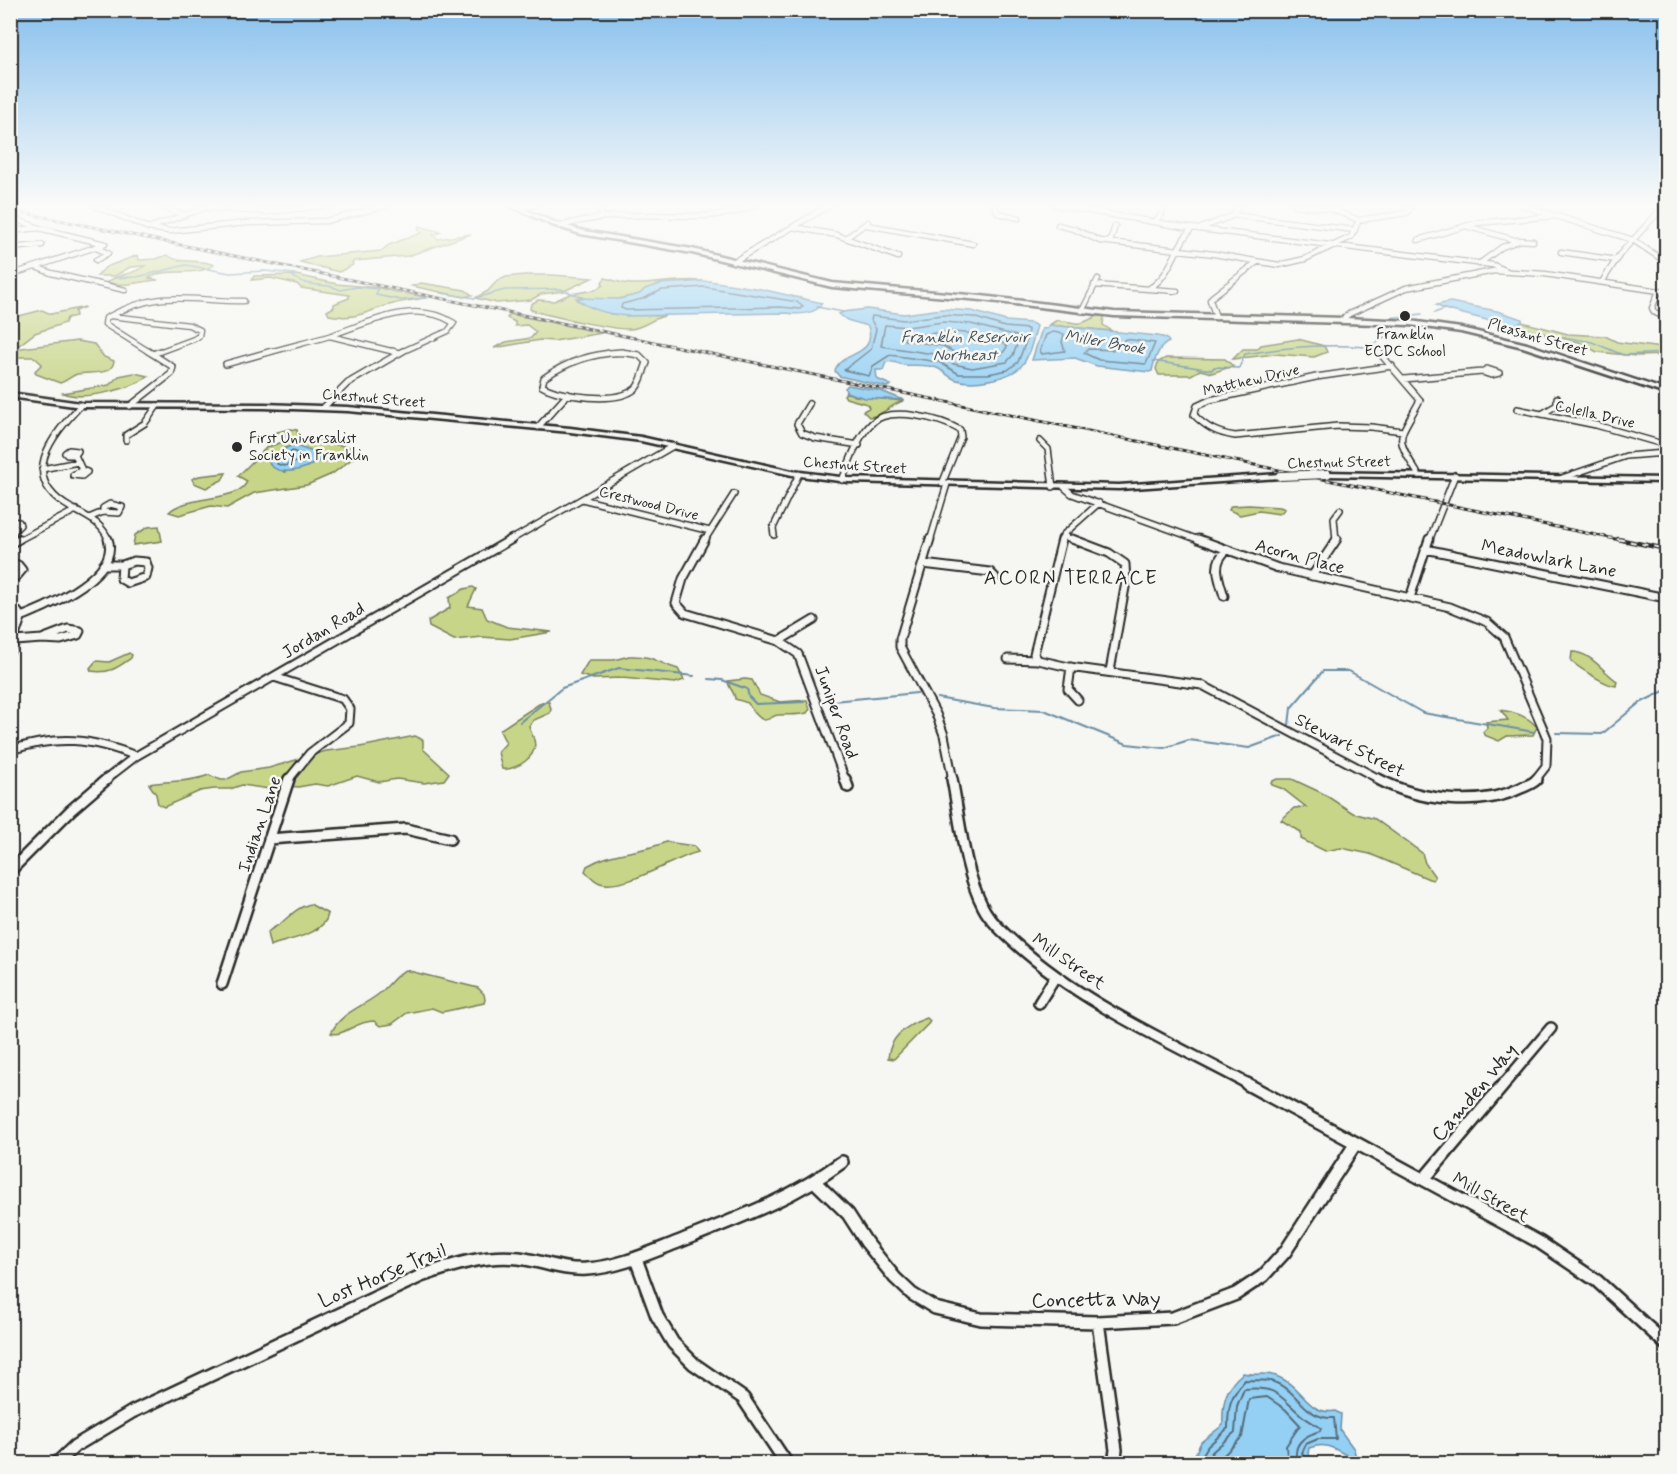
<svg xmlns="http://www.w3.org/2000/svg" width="1677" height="1474" font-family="Mynerve,sans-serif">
	<rect width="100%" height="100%" fill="#f6f6f2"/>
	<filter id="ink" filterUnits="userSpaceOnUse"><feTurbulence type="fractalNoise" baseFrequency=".0167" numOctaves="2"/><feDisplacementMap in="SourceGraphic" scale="12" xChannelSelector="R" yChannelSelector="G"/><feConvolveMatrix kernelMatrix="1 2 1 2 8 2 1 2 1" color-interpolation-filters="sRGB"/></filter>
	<g filter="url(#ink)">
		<path fill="#c7d589" stroke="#79805a" stroke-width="1.5" fill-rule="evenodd" d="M419,226l22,6 -8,3 5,4 33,-5 -63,22 -54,5 -2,2 1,2 -14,7 -39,-10 17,-5 64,-6 8,-6 32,-12 -3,-3z
			M138,255l1,5 17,-1 11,-4c14,10 33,3 47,10 -18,13 -46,1 -65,13l9,2c-18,1 -34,8 -51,2 12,-8 25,-7 38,-16l-15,1 -15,9h-18l9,-9z
			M296,275l41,9 43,4c5,2 38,8 46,9 -10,3 -22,4 -33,7 -25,6 -36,17 -64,11l-2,-4 7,-4v-3l15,-6v-3l-48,-7 -4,-4 -27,-6 -18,2 2,-4z
			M524,275h28l40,3 -28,13 -23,3 -10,6 -34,3 -22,-5 13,-7 9,-10 9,-4z
			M605,278c9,2 17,6 27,6 24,1 46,-6 71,-3l-42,3 -16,5 -5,5 -21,5 -42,1 34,14 54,2c-13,2 -21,12 -35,13 -14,1 -88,-14 -100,-20l1,-5 7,-4 16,1 16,-7 25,-4 8,-5 -1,-3z
			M421,283l44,7 7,5 -8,2 -52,-11z
			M85,307l-10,4 1,5 -9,2 -2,5 -30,10 -21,16 63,-8 17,3 10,13 10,4c-2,16 -25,10 -37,13 -6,2 -10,7 -17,9l-24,-9 -1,-3 7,-7 -8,-7h-23v-39l31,-8 9,4z
			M510,314l92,19 -48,8 -14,-1 -46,8 12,-6 25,-4 5,-6 -9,-7 -12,1v-4l-8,-4z
			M1097,316h7l-1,9 9,6 -63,-6 8,-5c23,2 17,8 40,-4z
			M1522,322l46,12 37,2 12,6 37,5 12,-2v10l-29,1 -40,-4 -18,-10 -46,-10 -18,-7z
			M1298,339l26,7 3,6 -13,5 -39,-3 -42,5 10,-10h14l4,-4z
			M1166,358l59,1 8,7 -21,7 -12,-3 -9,5h-32l-3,-6 2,-7z
			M134,373l14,3c-15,13 -66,25 -85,17l46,-8 10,-9z
			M846,392l9,4 48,5c-13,4 -20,15 -34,16l-6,-6 6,-3 -2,-4 -21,-6 -2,-3z
			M290,429l7,1 2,8 51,9 5,3 2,5 -25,19 -25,11 -53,8 -27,15 -16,-2 -32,9 -10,-3c17,-17 72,-10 78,-31l-9,-5 29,-29 19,-6 -13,-8zM296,445l10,6 12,2 3,6 -37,13 -12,-14 10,-9z
			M226,473l-4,7 -16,8 -12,-5 -2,-4 7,-3z
			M1249,505l31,2 5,2 -6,5 -20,-3 -19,4 -11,-5 2,-4z
			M159,526l3,15 -29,4 2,-10 13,-8z
			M473,587l3,2 -8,17 14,2 5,11 20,8 45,5 -42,7 -28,-2 -28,3 -25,-13 -1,-6 22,-13 -1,-10 15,-9z
			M1572,652c19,0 31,20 45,29l-1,5c-9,0 -37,-18 -45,-25z
			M129,653l3,2 -1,3c-14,10 -22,16 -40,13l-1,-3 6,-7 13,1z
			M629,656c26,-1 27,7 49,13l6,11 -9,3 -53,-5 -29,1 -13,-4 9,-15h25z
			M745,679l7,1 8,15 20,7 27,-2 3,9 -3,4c-12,3 -19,1 -29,2 -4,0 -9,5 -14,5 -5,-1 -14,-12 -16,-17l-13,-4c0,-7 -7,-11 -7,-18z
			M542,702h7l2,7 -1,4 -16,7 -5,6c1,6 4,8 5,14 5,16 -18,31 -32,29l-4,-17 8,-9 -6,-12 1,-2z
			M1501,710c14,2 27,6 36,17l-4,8 -26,1 -8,5 -15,-6 -1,-3 4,-4 -1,-6 22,-2z
			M415,736l8,4v9l26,24 -5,7 -20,3 -27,-4 -18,3 -22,-6 -29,10 -13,-2 -17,3 -9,-1 -13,4 -34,-5 -12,4h-16l-14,2 -36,16 -6,-3 -2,-10 -7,-10c21,-4 40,-1 60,-9l12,5h5l15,-8 28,-4 57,-17 34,-4z
			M1277,779h15l30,14 31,20 22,6 47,34 3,10 10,14 -2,3 -4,-1 -59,-25 -29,-6 -16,3 -24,-12v-7l-20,-12 13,-12 12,-1 -23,-18 -11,-4 -1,-3z
			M666,842l28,4 4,6c-25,6 -73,39 -98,31 -6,-2 -10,-7 -15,-12l2,-5c27,-16 52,-12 79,-24z
			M310,904l18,10c-4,22 -41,25 -58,32l-3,-13c4,-5 9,-6 13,-9 11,-9 16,-16 30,-20z
			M405,970l73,18 6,6 1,6 -1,3 -42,9 -10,-4 -25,5 -15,11 -12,2 -6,-5c-19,0 -30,16 -43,12 10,-21 32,-26 49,-40 9,-7 14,-17 25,-23z
			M927,1018l3,3 -1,2 -35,36 -6,-1c2,-22 21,-34 39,-40z"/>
		<path fill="#94d0f4" stroke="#6a8ea4" stroke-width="1.5" d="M709,281l52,8 61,14c-5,11 -23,12 -35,10l-161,3c-17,-2 -37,-6 -50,-18l43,1 21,-5 5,-5 16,-5z
			M1450,302l47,9 25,8v3l-7,3h-9l-62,-16 -8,-4z
			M867,309l37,5 38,-5 30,2 34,10 25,2 6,3c-10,33 -9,47 -48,54 -10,2 -22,3 -32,0 -8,-2 -13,-9 -20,-12 -9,-4 -23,-2 -33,-3 -7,-1 -11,-5 -18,-3l-3,8h-7l1,9 14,6 -4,2 -48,-11 -4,-5c4,-20 43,-13 33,-45l-21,-6 -8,-6 4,-2z
			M1049,325l109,11 8,2 3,4c-10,4 -15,19 -17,29l-3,1 -52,-6 -22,-8 -43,2 10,-31 6,-1z
			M848,385l33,6 23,9 -39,-2 -19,-6 -1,-4z
			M293,445l29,10v4c-14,9 -38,19 -52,6l-1,-5 4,-6z
			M1243,1373c11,3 23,-1 33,3 26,9 31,40 59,35l6,3 -1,16 14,19 2,9c-20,-4 -23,-18 -47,-10l-1,5 6,10h-123l10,-21 22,-17c-1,-21 2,-38 20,-52z"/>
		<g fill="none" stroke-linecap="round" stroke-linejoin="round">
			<path stroke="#556d7b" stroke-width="1.5" d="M705,287l93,15 5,4 -3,3 -19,-2 -155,3 -5,-2 1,-4 20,-5 20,-9z
				M942,315l31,2 32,10 23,2 -1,10 -9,23 -10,8 -20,4h-29l-20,-12 -49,-7 -17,11 -4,10 -25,-6 27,-21 5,-20 -5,-9 1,-4 32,4z
				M943,322l28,2 46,12 2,4 -6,15 -6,7 -35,6 -18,-4 -14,-9 -59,-9 4,-21 22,2z
				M945,332l24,1 36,11 2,3 -5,7 -36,5 -23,-13 -39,-6 2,-4z
				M1053,332l11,2 -2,8 3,9 -23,3 -2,-3 6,-16z
				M1125,339l30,4 -9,21 -47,-4 -15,-7 4,-4 28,1z
				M293,451l10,5v4l-19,6 -7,-2 2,-6z"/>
			<path stroke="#556d7b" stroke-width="2" d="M1197,1464l11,-18 20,-18c0,-23 2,-31 17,-48 9,1 21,-1 29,2 25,9 31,38 60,36l2,21h-18l-12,5 -4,9 5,11
				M1205,1464l7,-12 23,-20 2,-26 7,-17c33,-3 34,6 57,26 6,5 13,8 20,13l-1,3c-17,5 -29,14 -22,33
				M1215,1464l27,-27 7,-38 18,-2 18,12 15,16 -14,21 2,18"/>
			<path stroke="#6a8ea4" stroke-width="1.5" d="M114,278l23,-1 49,-12 44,8 35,-2 30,3 -2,3c17,12 36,5 47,13l17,-3 21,2 -2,6 25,5 26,-2
				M440,293l35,5 30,-8 56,-1 23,9
				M817,307l26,5
				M1434,313l11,-4
				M1389,320v-2l33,-4
				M1515,325l20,7 57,10 31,13 43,-2
				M1374,345l13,-10 -1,-5 6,-6
				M1153,361l59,9 2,-3 25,1 6,-14c41,-7 81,-10 122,-7"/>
			<path stroke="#6a8ea4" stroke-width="2" d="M709,679l13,1 25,9 2,8 7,7 48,-2
				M937,698l57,10 50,2 83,34 37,4 25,-8 60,8 33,-12
				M833,701l84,-8
				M520,722l42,-34 57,-20 75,8
				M1289,725l2,-17 32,-37h26l74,42 111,19
				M1556,733l46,1 36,-30 28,-14"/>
			<g stroke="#2b2b2b" stroke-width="7">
				<path id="street-far4" d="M93,205l56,23 20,3 78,-8 79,-2 62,-16
					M158,205l26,10
					M601,205v12
					M994,205l4,8 21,5
					M1055,205l128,22 310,38 14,6
					M1295,205l36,4 28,11
					M1521,205l112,35 33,22
					M207,208l61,4 62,-7
					M519,208l15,-3
					M1233,215l122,15
					M10,217l27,10
					M1359,220l48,-7 5,-8
					M1155,222l7,-8 -1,-9
					M867,225l106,19
					M1058,225l16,4 26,12 114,13 65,11 26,-6 46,-22 8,-17
					M560,226c27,-8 54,-11 83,-11 41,0 74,6 114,-10
					M1466,226l52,15
					M151,227l59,-21
					M793,227l44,8 61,22
					M1201,228l31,-12 7,-11
					M10,231l29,-3 66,16
					M846,238l22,-16
					M1418,240l58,-17 78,-7
					M1518,240l15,1
					M1110,242l5,-16
					M10,248l32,-3
					M96,248l12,5 -12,7
					M1561,252l56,8
					M733,262l97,-57
					M1479,264l23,-17 16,-6
					M36,267l15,6 74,17
					M10,275l95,-31
					M1602,282l18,-28 45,-49
					M1094,285l83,6
					M1150,288c22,-14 25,-42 42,-60
					M1659,291l-7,17 2,4 12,6
					M1082,311l16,-32
					M111,316l78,9 11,5 -1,6 -5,3 -38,14
					M1216,317l-6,-17 2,-3 45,-35
					M1345,320l-1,-2 5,-4 57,-26 88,-17 51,3 121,18
					M330,336l69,17
					M1371,347l9,6
					M151,353l-46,-29 1,-6c55,-30 80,-17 138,-17
					M267,353c20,-6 42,-11 62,-17 40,-13 85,-38 125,-13l-6,8 -49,22
					M610,353h19"/>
			</g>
			<g stroke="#2b2b2b" stroke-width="8">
				<path id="street-far3" d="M392,351l7,2
					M1378,351l42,49c-21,40 -27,34 -2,74
					M621,352l18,3 8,8c-4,8 -5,20 -12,26 -18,15 -74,8 -93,-3l2,-8c24,-17 48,-24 77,-26z
					M153,354l7,-3
					M226,364l46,-13
					M1392,366l-76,11 -106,23 -13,6 -3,9c13,13 23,18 41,21l103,-10 33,1 32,4
					M1487,369l12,4 -8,2 -9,-3z
					M1404,379l78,-7
					M809,404l-12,20 5,9 13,5 44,7
					M81,405c-30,32 -64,73 -10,103 16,9 31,14 38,33
					M130,406l41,-32 2,-7 -25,-16
					M324,407l24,-24 55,-32
					M1517,409l79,16 70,20
					M1542,414l15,-9v-7
					M538,427l30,-33
					M126,440v-5l19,-12 12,-17
					M1040,441l8,8 5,38
					M69,450l9,1 -3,4h-8l-2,-2z
					M75,455l7,15
					M42,469l36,-7
					M82,470l5,2 -5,4 -9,-1z
					M1562,478l64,-22 40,-3
					M842,480c8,-18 15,-43 30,-57 18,-18 69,-4 88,7l1,7 -19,47
					M1064,487l8,7 130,47
					M582,499l128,32
					M110,504l12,3 -3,6 -16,-1v-4z
					M89,518l14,-6
					M10,521l9,1 1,3 -10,10
					M774,535l-1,-7 26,-54
					M1063,536l13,5
					M17,541l59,-31
					M509,541l164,-95
					M704,541l30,-47
					M930,541l17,-57
					M1062,541l1,-6 36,-32
					M1336,541l-2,-23 6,-8
					M1429,541l26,-66"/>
			</g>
			<g stroke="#2b2b2b" stroke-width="11">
				<path id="street-far2" d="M705,539l-22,40 -7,24 9,10 94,28 19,13 47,126
					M930,539l-30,100v8l36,67 8,21 9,45
					M1072,539l37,14 16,11 1,18 -16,89
					M1198,539l80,29 172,39 37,15 17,15 43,101 -1,28 -11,14
					M10,544l9,-5
					M1425,549l241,49
					M134,561l12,1 2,6 -2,9 -18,6 -7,-4 1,-14z
					M10,563l8,2 4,5 -5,6 -7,3
					M923,564l67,8 5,5
					M103,565h19
					M1312,576l25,-37
					M1224,596c-5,-17 -13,-33 3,-46
					M1410,598l19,-59
					M10,609l8,3 3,6 -11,33
					M10,621c26,-9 112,-44 98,-82
					M68,629l12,2 -2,4 -17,5 -19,-1z
					M15,641l27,-2
					M779,641l35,-21
					M1008,659l30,1 31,7 133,18 179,95
					M1038,660l-4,-6 28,-115
					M1071,667l-3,22 10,11
					M274,677l69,22 7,10 -1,14 -39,30 -22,27
					M10,750c48,-15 80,-12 126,6
					M105,780l31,-24 376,-217"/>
			</g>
			<g stroke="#2b2b2b" stroke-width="14">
				<path id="street-far1" d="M845,779l3,8
					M952,779c8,40 12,92 31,128 7,14 22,27 33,37 68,61 154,98 234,141
					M1378,779c41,22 101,29 143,9 6,-3 12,-4 16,-9
					M269,839l137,-10 44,10
					M10,871l61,-61 36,-31
					M222,984l67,-205
					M1039,1003l16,-26
					M1503,1085l48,-57"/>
			</g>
			<g stroke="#2b2b2b" stroke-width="16">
				<path id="street" d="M1247,1084l292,158 58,39 69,63
					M1424,1179l80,-95
					M814,1181l34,33 18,28 29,36 17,16 23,14 46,11 117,3 75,-4 63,-24 27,-18 22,-24 71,-109
					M636,1259l21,57 16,27 21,21 49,34 44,66
					M1098,1322l18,128 -2,14
					M56,1464l19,-18 57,-34 289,-136c32,-11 64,-22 98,-18 23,3 44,13 68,11 32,-2 62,-16 91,-27 58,-23 114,-43 164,-80"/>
			</g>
			<g stroke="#2b2b2b" stroke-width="5">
				<path id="secondary" d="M508,205h7l41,18 28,8 108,18 140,34 149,13 133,16 231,6 65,3 51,7 66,16 139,46v4l-143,-47 -62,-15 -51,-7 -296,-9 -133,-16 -149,-13 -140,-34 -111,-19 -29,-9z
					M10,393l71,10 183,1 84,3 222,21 71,9 151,34 56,7 271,7 161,-11 4,2 -4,2 -161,11 -271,-7 -56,-7 -151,-34 -71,-9 -222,-21 -84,-3 -183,-1 -71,-10z
					M1324,472l342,6v4l-339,-6 -4,-2z"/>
			</g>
			<use href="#street-far4" stroke="#f6f6f2" stroke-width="4.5"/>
			<use href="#street-far3" stroke="#f6f6f2" stroke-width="5"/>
			<use href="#street-far2" stroke="#f6f6f2" stroke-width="7"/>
			<use href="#street-far1" stroke="#f6f6f2" stroke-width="9"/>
			<use href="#street" stroke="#f6f6f2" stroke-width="11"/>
			<use href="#secondary" fill="#f6f6f2" fill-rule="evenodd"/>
			<g stroke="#2b2b2b" stroke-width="3">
				<path id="rail-far1" d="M10,210l1615,331"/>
			</g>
			<g stroke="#2b2b2b" stroke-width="4.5">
				<path id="rail" d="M1618,539l48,10"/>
			</g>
			<use href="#rail-far1" stroke="#f6f6f2" stroke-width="1.5" stroke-dasharray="4" stroke-linecap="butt"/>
			<use href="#rail" stroke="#f6f6f2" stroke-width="2" stroke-dasharray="6" stroke-linecap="butt"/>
			<g stroke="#2b2b2b" stroke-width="10" stroke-linecap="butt">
				<path id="secondary-bridge" d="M1280,476l47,-2"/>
			</g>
			<use href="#secondary-bridge" stroke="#f6f6f2" stroke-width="8"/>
		</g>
	</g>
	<linearGradient id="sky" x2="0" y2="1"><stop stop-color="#86bfed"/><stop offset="0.5" stop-color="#fbfbf9"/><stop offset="1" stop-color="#fbfbf9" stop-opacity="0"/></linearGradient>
	<rect width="1677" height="411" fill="url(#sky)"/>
	<g fill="#2b2b2b" stroke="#f6f6f2" stroke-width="2">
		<circle cx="1405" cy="316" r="6"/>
		<circle cx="237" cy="447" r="6"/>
	</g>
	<g text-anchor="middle" stroke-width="5" stroke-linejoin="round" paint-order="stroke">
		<g font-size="15" fill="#2b2b2b" stroke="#f6f6f2">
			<text x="1405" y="339">Franklin<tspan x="1405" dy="17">ECDC School</tspan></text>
			<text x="249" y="443" text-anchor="start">First Universalist<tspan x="249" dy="17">Society in Franklin</tspan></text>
		</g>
		<g font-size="15" fill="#2b2b2b" stroke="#f6f6f2">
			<text transform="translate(1538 337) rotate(16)" y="5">Pleasant Street</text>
			<text transform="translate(1251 380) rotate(-13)" y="5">Matthew Drive</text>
			<text transform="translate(374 398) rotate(5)" y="5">Chestnut Street</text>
			<text transform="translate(1595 414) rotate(13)" y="5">Colella Drive</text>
			<text transform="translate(1339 462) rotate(-1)" y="5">Chestnut Street</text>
			<text transform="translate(855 465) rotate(4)" y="5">Chestnut Street</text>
			<text transform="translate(649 503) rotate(14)" y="5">Crestwood Drive</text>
		</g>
		<g font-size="16" font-style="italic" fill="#45545d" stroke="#f6f6f2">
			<text x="965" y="342">Franklin Reservoir<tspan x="965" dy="18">Northeast</tspan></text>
			<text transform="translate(1105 341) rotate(10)" y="6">Miller Brook</text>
		</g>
		<g font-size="18" fill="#2b2b2b" stroke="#f6f6f2">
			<text transform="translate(1300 556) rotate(15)" y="6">Acorn Place</text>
			<text transform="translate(1549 558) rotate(11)" y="6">Meadowlark Lane</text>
			<text transform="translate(323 630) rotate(-31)" y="6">Jordan Road</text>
			<text transform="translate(837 712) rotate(70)" y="6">Juniper Road</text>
			<text transform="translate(1350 745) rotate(27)" y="6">Stewart Street</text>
			<text transform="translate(259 824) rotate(-71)" y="6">Indian Lane</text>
			<text transform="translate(1069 961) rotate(35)" y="6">Mill Street</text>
			<text transform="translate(1491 1197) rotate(29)" y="6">Mill Street</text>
		</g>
		<g font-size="20" letter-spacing="1.5" fill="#2b2b2b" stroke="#f6f6f2">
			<text x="1071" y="584">ACORN TERRACE</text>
		</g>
		<g font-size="21" fill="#2b2b2b" stroke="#f6f6f2">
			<text transform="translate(1474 1092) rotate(-50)" y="7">Camden Way</text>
			<text transform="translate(382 1275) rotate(-23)" y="7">Lost Horse Trail</text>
			<text transform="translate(1096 1299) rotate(-1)" y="7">Concetta Way</text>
		</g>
	</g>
	<rect width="1677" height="1474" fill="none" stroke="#f6f6f2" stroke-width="36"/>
	<rect x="18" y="18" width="1641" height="1438" fill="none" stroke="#2b2b2b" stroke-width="2" filter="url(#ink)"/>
</svg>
